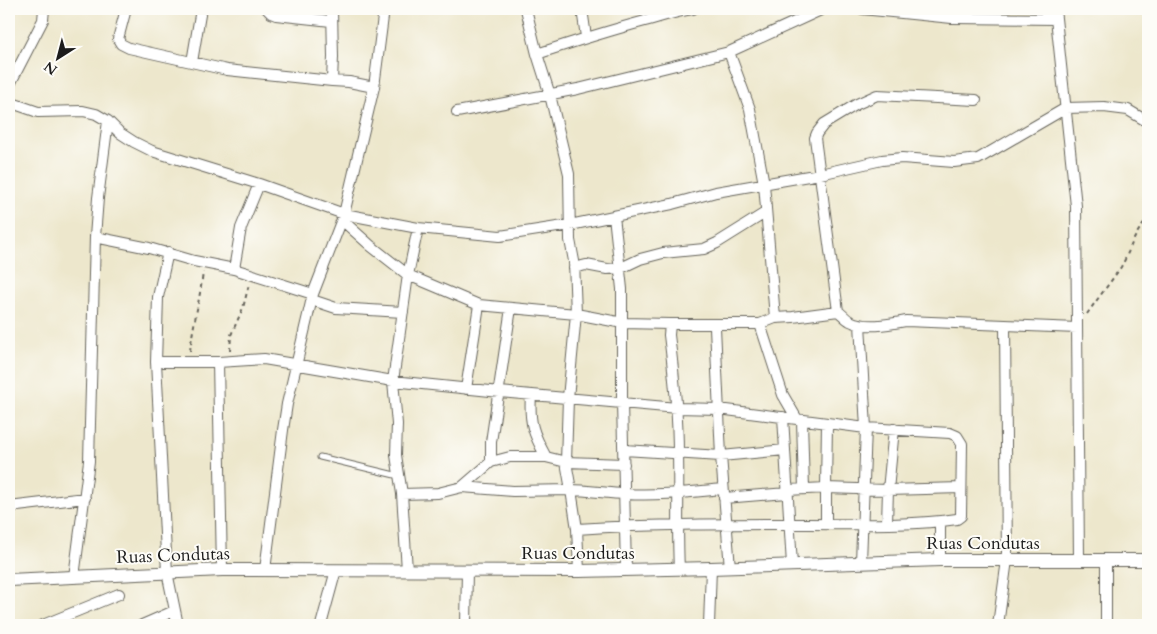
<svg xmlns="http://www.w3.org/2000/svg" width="1157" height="634" font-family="Cardo,serif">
	<rect width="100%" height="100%" fill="#fdfcf7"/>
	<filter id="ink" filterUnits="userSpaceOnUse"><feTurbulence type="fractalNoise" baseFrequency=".02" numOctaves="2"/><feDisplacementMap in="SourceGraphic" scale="10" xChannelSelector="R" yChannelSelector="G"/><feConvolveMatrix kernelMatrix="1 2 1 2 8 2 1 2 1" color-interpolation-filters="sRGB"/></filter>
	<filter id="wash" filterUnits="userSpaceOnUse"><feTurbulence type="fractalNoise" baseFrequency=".0096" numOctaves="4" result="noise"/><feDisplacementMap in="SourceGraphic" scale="20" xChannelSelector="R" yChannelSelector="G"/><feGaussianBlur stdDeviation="1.12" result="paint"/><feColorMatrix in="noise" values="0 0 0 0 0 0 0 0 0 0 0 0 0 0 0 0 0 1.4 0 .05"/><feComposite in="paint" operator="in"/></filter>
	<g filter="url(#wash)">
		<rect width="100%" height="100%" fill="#ede7cc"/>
	</g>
	<g filter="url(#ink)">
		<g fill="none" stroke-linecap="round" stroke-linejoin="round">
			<g stroke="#65635a" stroke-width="7">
				<path id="service" d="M320,457l79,19"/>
			</g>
			<g stroke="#65635a" stroke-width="12">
				<path id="minor" d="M126,9l-8,30 3,5 8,4 98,22 105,11
					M267,9l4,4 5,2 55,6
					M332,9l1,48 -1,24 17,1 25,5
					M526,9l11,45 13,41 19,79 1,66 4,21 2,53 -8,84 -2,64 58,2
					M582,9l4,28
					M862,9l90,9 104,1
					M1055,9l21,197 3,354
					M729,52l21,57 14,75 11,134 18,-1 45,-6c4,3 8,8 12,10 16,8 40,3 56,0l171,7
					M537,54c36,-12 71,-23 108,-33 16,-4 31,-10 48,-12
					M192,62l9,-53
					M9,86l34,-66 1,-11
					M9,102l29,10 45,-1 13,3 12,7 12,12 14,9 18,9 107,33 85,30 74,14 82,8 70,-11 102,-21 44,-12 104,-18 62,-14 20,-2 52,4 24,-3 88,-51 38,-1 24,3 20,12
					M457,112l121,-23 151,-37 94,-43
					M614,216l8,73v113l4,168
					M342,220l29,26 37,29 -15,106 4,43 -1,31 6,39 5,76
					M418,228l-10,47 71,30 97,9 47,9 47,1 -1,11c5,39 9,79 9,119 1,38 -1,76 1,115
					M95,237l54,11 45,13 40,8 79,25
					M574,268l12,-3 21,4 14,-1 19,-9 23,-6 41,-4 13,-6 48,-30
					M234,269l7,-41 18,-44
					M312,300l24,8 67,4
					M838,311l-23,-173 2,-5 7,-9 33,-20 20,-9 99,5
					M670,324h43
					M760,324l23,71 14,24
					M860,324l6,104 -5,134
					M156,362l2,-65 10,-45
					M218,362l4,208
					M466,389l13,-84
					M531,395c-2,28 2,38 15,62l20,5 5,28c19,0 37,4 55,4 32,2 65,-2 97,-5
					M783,417l9,148
					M802,420l2,69
					M624,450l97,6 64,-6
					M491,462v-20l20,-134
					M462,487l29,-25 19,-5h36
					M787,490l39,-2 1,-65
					M402,494l36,-1 24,-6 51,4 58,-1 6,39 2,42
					M724,498l63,-5
					M9,507l76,-9
					M887,523l1,-33 6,-61
					M826,524v-36l62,2 73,-2
					M940,560v-38
					M730,568l-9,-112 -6,-129 -2,-3h47l15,-6
					M265,570l18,-140 4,-26 26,-110 31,-80 30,-127 10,-78
					M74,577l15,-116 6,-224 3,-39 10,-77
					M43,625l76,-31
					M142,625l32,-14
					M178,625l-11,-53 -11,-210h62l46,-3 129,22 107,11 177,16 42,1 147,19 84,5 7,3 5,8 -1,72 -4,3c-48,7 -99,5 -148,5 -78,0 -155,0 -232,5
					M321,625l15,-55
					M466,625l1,-55
					M709,625l2,-57
					M998,625l9,-65 -2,-235
					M1106,625v-66"/>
			</g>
			<g stroke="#65635a" stroke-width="14">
				<path id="tertiary" d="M9,580l213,-10 357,1 132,-3 229,-8h208"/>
			</g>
			<path stroke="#65635a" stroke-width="2" stroke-dasharray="4 4" stroke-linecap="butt" d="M1087,314c11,-16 23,-31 34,-47 9,-15 13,-36 27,-47
				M190,351c3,-26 10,-52 13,-79
				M230,351l1,-16 12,-27 6,-24"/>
			<use href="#service" stroke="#fff" stroke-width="5"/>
			<use href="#minor" stroke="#fff" stroke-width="10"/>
			<use href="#tertiary" stroke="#fff" stroke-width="12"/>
		</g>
	</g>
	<g text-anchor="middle" stroke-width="4" stroke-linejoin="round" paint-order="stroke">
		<g font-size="18" fill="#1c1c1c" stroke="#fdfcf7">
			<text x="983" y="549">Ruas Condutas</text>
			<text x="578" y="559">Ruas Condutas</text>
			<text transform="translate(173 555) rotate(-2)" y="6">Ruas Condutas</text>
		</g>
	</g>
	<rect width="1157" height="634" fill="none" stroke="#fdfcf7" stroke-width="30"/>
	<g transform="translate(58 58) rotate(216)" stroke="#fdfcf7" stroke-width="4" paint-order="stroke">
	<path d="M0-4L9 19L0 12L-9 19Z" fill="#1c1c1c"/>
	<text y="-8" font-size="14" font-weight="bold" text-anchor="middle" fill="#1c1c1c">N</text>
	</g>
</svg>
